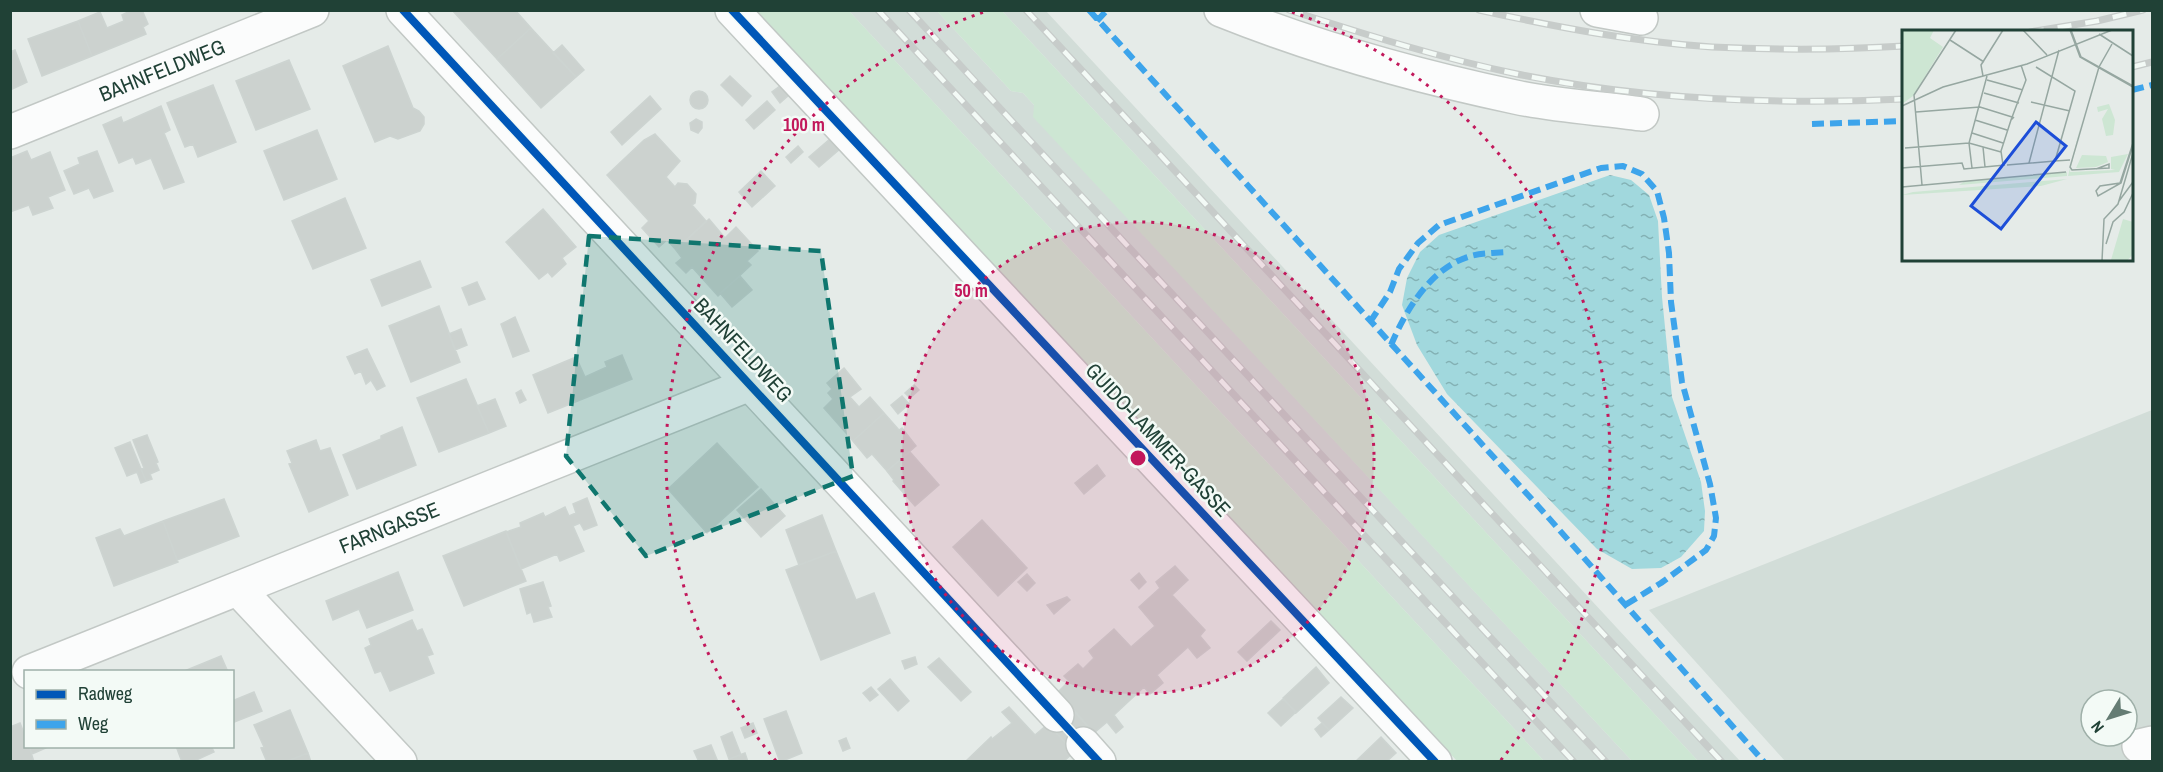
<svg xmlns="http://www.w3.org/2000/svg" width="2163" height="772" font-family="'Archivo Narrow',sans-serif">
	<defs>
		<pattern id="water-ripples" width="26" height="14" patternUnits="userSpaceOnUse" patternTransform="scale(1.5)"><rect width="26" height="14" fill="#a1d8dd"/><path d="M2 4q2-2 4 0t4 0M15 11q2-2 4 0t4 0" fill="none" stroke="#83b1b4"/></pattern>
	</defs>
	<rect width="100%" height="100%" fill="#e5ebe8"/>
	<path fill="#d2ddd8" fill-rule="evenodd" d="M849,11h88l74,80 12,2 11,12v12l598,644h-88z
		M1002,11h44l694,750h-42z
		M2152,410v351h-367l-136,-151zM2091,700h36v36h-36z"/>
	<path fill="#cde6d3" d="M752,11h97l695,750h-87z
		M937,11h65l696,750h-66l-599,-644 1,-12 -11,-12 -12,-2z"/>
	<path fill="url(#water-ripples)" d="M1610,175l21,5 18,15 9,26 4,76 10,100 29,85 4,29 -1,20 -23,26 -20,11 -29,1 -35,-20 -150,-155 -30,-49 -15,-40 5,-27 13,-26 19,-17z"/>
	<path fill="#ccd2cf" stroke="#cdd4d1" stroke-width="1.5" d="M132,10h10l6,14 -5,3 3,7 -54,22 -14,-35 22,-9 7,16 17,-7 -2,-6z
		M452,10h63l16,18 -34,31z
		M78,21l14,35 -50,20 -14,-37z
		M531,28l45,49 -35,31 -44,-49z
		M562,45l22,25 -8,7 -23,-24z
		M388,46l25,62 6,3 5,6v7l-4,7 -22,8 -8,-3 -15,6 -32,-76z
		M15,50l12,32 -17,8v-38z
		M289,60l21,49 -54,21 -20,-49z
		M730,76l21,20 -9,10 -21,-21z
		M213,85l23,57 -38,15 -5,-13 -8,3 -18,-44z
		M780,86l9,9 -9,8 -8,-11z
		M690 100a9 9 0 1 1 18 0a9 9 0 1 1-18 0Z
		M650,96l11,13 -39,36 -11,-13z
		M767,101l8,9 -21,19 -8,-9z
		M161,106l9,24 -6,3 20,49 -20,7 -13,-31 -15,6 -3,-7 -14,6 -16,-38 18,-8 2,6z
		M696,119l6,3v6l-4,5 -7,-3 -1,-7z
		M317,130l20,49 -53,21 -20,-49z
		M655,134l25,27 -14,16 9,10 3,-4 9,1 9,10 -1,9 -3,2 14,16 -30,29 -9,-10 -8,7 -17,-19 7,-7 -42,-46 37,-35z
		M831,138l9,11 -21,18 -10,-10z
		M798,146l5,6 -12,11 -5,-6z
		M27,151l4,9 19,-8 15,38 -17,7 5,11 -20,7 -4,-10 -19,7v-44l2,-1 -2,-9z
		M97,151l16,40 -19,7 -5,-10 -15,6 -10,-23 16,-7 -2,-6z
		M761,171l14,15 -23,21 -13,-15z
		M345,198l21,50 -53,21 -21,-48z
		M543,209l33,38 -14,11 4,6 -14,13 -4,-5 -9,7 -33,-37z
		M709,219l16,19 11,-11 22,24 -11,10 4,4 -33,31 -26,-29 -6,6 -10,-10 6,-5 -6,-8z
		M420,261l11,26 -49,19 -11,-26z
		M740,276l12,14 -20,17 -12,-14z
		M477,282l8,17 -16,6 -7,-17z
		M439,306l21,56 -49,20 -22,-56z
		M515,317l14,34 -16,6 -12,-33z
		M461,329l6,16 -12,5 -6,-16z
		M367,349l18,37 -8,4 -6,-10 -5,4 -5,-13 -6,3 -8,-17z
		M622,355l10,24 -84,34 -15,-38 43,-18 9,20 22,-10 -2,-5z
		M844,368l17,21 -11,8 9,10 11,-10 14,16 -31,28 -29,-33 9,-9 -5,-6 4,-4 -5,-6z
		M466,379l23,54 -50,19 -22,-54z
		M914,385l5,5 -9,8 -5,-5z
		M521,390l5,10 -6,3 -4,-10z
		M902,396l7,8 -11,10 -7,-9z
		M495,399l11,27 -17,7 -12,-27z
		M884,413l15,17 3,-2 14,18 -29,25 -15,-17 -5,4 -14,-17z
		M402,427l14,38 -59,24 -14,-34 38,-16v-3z
		M147,435l11,27 -2,1 3,7 -9,4 2,5 -6,2 -5,-12 3,-1 -11,-28z
		M316,440l4,11 10,-3 18,47 -39,17 -20,-48 3,-1 -5,-12z
		M130,442l16,39 -5,2 -4,-11 -10,4 -12,-28z
		M717,443l41,44 -51,46 -39,-44z
		M910,452l29,33 -24,21 -22,-25 1,-1 -7,-9z
		M1097,465l8,11 -21,18 -9,-11z
		M761,489l24,27 -24,21 -24,-27z
		M587,498l10,27 -13,5 -4,-7 -7,3 11,25 -24,10 -3,-7 -36,15 -15,-37 15,-5 -1,-4 23,-10 2,4 20,-10 4,9 7,-3 -3,-9z
		M224,499l15,37 -62,24 -14,-39z
		M822,515l14,36 -37,14 -13,-35z
		M982,520l45,48 -29,28 -45,-49z
		M163,521l15,41 -64,24 -18,-48 24,-9 4,7z
		M506,531l20,50 -62,25 -21,-50z
		M836,551l20,49 18,-7 16,40 -69,27 -35,-90z
		M1175,566l13,14 -16,15 33,35 -5,6 10,12 -13,10 -9,-11 -31,28 6,8 -13,11 -6,-7 -30,28 9,12 -7,6 -9,-11 -13,11 -36,-41 11,-11 -5,-5 14,-12 5,5 11,-11 -5,-7 25,-22 17,18 24,-21 -16,-19 21,-19 -4,-6z
		M398,572l15,38 -46,18 -8,-19 -26,11 -7,-19z
		M1139,573l7,9 -7,7 -8,-9z
		M1027,574l8,9 -8,8 -9,-9z
		M543,582l8,24 -3,1 4,10 -18,5 -3,-10 -4,2 -7,-25z
		M1067,597l3,3 -16,14 -7,-9z
		M412,620l5,11 5,-2 11,25 -6,2 7,17 -44,18 -9,-20 -6,2 -10,-25 6,-3 -2,-6z
		M1271,621l9,9 -33,31 -9,-9z
		M221,656l7,16h-46z
		M915,657l2,7 -12,5 -3,-8z
		M939,658l32,34 -10,9 -33,-34z
		M1316,667l13,16 -33,30 -13,-15z
		M890,679l19,22 -11,10 -20,-22z
		M871,687l7,8 -8,6 -7,-8z
		M254,692l8,19 -30,12v-22z
		M1341,697l12,11 -24,22 -11,-12z
		M1283,699l13,13 -15,14 -13,-13z
		M1068,705l26,28 -20,19 -26,-28z
		M1009,707l26,28 13,-11 26,28 -11,10h-98l26,-25 1,2 20,-16 -10,-11z
		M290,710l18,43 -23,9h-18l-6,-14 3,-1 -10,-22z
		M786,711l16,42 -22,9 -16,-43z
		M20,723l6,15v8h3l5,16h-24v-35z
		M753,723l4,10 -12,5 -4,-10z
		M1322,723l7,7 -8,7 -6,-8z
		M732,732l9,23 -12,4 -8,-22z
		M1381,737l15,16 -10,9h-31z
		M846,738l4,10 -7,3 -4,-10z
		M711,745l7,17h-19l-5,-11z
		M29,746h19v1l-16,7z
		M176,746h35l3,6 -22,10h-10z
		M308,753l3,9h-26z
		M745,753l3,9h-18l-1,-3z"/>
	<g fill="none" stroke-linecap="round" stroke-linejoin="round">
		<g stroke="#c2c8c5" stroke-width="36">
			<g id="minor">
				<path d="M403,10l654,705"/>
				<path d="M732,10l703,752"/>
				<path d="M1221,10c95,38 194,66 294,87 41,9 85,11 127,17"/>
				<path d="M1597,10l44,8"/>
				<path id="s1" d="M10,132l302,-122"/>
				<path d="M238,589l162,173"/>
				<path id="s2" d="M29,672l721,-288"/>
				<path d="M1083,744l16,18"/>
				<path d="M2139,746l13,-3"/>
			</g>
		</g>
		<use href="#minor" stroke="#fbfcfc" stroke-width="33"/>
		<g stroke="#c7ccca" stroke-width="7">
			<path id="rail" d="M878,10l696,752
				M909,10l697,752
				M1026,10l696,752
				M1289,10c75,24 151,48 228,64 127,26 258,31 387,25
				M1479,10c77,17 155,32 233,37 64,3 128,3 192,-1
				M2030,32l67,-11 46,-11
				M2132,67l20,-5"/>
		</g>
		<use href="#rail" stroke="#f3faf6" stroke-width="4.5" stroke-dasharray="14" stroke-linecap="butt"/>
		<path stroke="#3da4eb" stroke-width="6" stroke-dasharray="12 6" stroke-linecap="butt" d="M1089,10l458,506 217,246
			M1097,21l10,-11
			M2132,90l20,-5
			M1812,124l92,-3
			M1370,322l20,-30 9,-23 19,-26 21,-18 162,-57 22,-2 19,8 15,17 7,27 5,35 2,49 11,80 28,102 6,34 -2,18 -8,14 -45,33 -36,22
			M1391,345c15,-35 40,-78 80,-89 11,-3 25,-3 37,-4"/>
		<g stroke="#f3faf6" stroke-width="11">
			<path id="cycleway" d="M403,10l696,752
				M732,10l703,752"/>
		</g>
		<use href="#cycleway" stroke="#0057b8" stroke-width="8"/>
	</g>
	<path fill="#0f766e" fill-opacity="0.2" stroke="#0f766e" stroke-width="4.5" stroke-dasharray="12 8" stroke-linejoin="round" d="M589,236l232,15 32,225 -207,80 -80,-100z"/>
	<circle cx="1138" cy="458" r="236" fill="#c2185b" fill-opacity=".12"/>
	<g fill="none" stroke="#c2185b" stroke-width="3" stroke-dasharray="3 6">
		<circle cx="1138" cy="458" r="236"/>
		<path d="M776 761A472 472 0 0 1 984 12M1292 12A472 472 0 0 1 1500 761"/>
	</g>
	<g text-anchor="middle" stroke-width="5" stroke-linejoin="round" paint-order="stroke">
		<g font-size="21" fill="#204136" stroke="#f3faf6">
			<text dy="7" stroke="none"><textPath href="#s1" startOffset="164">BAHNFELDWEG</textPath></text>
			<text transform="translate(743 350) rotate(47)" y="7">BAHNFELDWEG</text>
			<text transform="translate(1158 440) rotate(47)" y="7">GUIDO-LAMMER-GASSE</text>
			<text dy="7" stroke="none"><textPath href="#s2" startOffset="388">FARNGASSE</textPath></text>
		</g>
	</g>
	<g transform="translate(1902 30)">
		<rect width="231" height="231" fill="#e5ebe8"/>
		<path d="M180,90l-12,52 45,-2 -4,-1v-12l17,-3 -9,18 -51,4zM180,125l24,1 2,6 -12,5 -20,1zM165,142v4l-108,9 6,-4zM165,149l-26,7 -139,9 11,-3z" fill="#cde6d3"/>
		<path d="M207,74l6,16 -2,15 -7,1 -4,-17 6,-10 -10,3 -1,-5z" fill="#cde6d3"/>
		<path d="M0,0h32l-4,8 13,9 -30,49 -11,8zM221,189l10,3v32l-6,7h-13l-3,-1z" fill="#cde6d3"/>
		<path fill="none" stroke="#96a7a1" stroke-width="1.5" d="M121,0l24,25M168,0l10,27 53,30M169,0l10,27 52,29M197,4l34,22M48,10l34,22M134,37l39,24 -20,70 15,-1M81,46l-2,-11 22,-35M85,50l36,10M82,63l35,10M129,72l39,9M0,76l41,-19 84,-23 85,-34M14,82l64,-5 32,10M112,87l-3,3 15,-40 -5,-15M73,90l32,10M70,103l31,10M231,113l-13,40 -20,3 -4,5 2,5 23,-13 12,-38M81,117l2,20M3,118l64,-5 32,9M127,133l30,-113M101,135l-2,-14 10,-31M105,135l48,-4M0,138l60,-5 2,6 41,-4M70,138l-3,-25 18,-67M194,139l13,-5v4l-37,2 -2,-3 29,-100 13,-23M20,155l-8,-90 42,-65M0,157l164,-15M217,171l14,-19M204,214l7,-22 11,-10 9,-19M200,231l2,-42 14,-15 15,-51"/>
		<path fill="#1d4ed8" fill-opacity="0.15" stroke="#1d4ed8" stroke-width="3" d="M134,92l30,24 -65,83 -30,-23z"/>
		<rect width="231" height="231" fill="none" stroke="#204136" stroke-width="3"/>
	</g>
	<circle cx="1138" cy="458" r="9" fill="#c2185b" stroke="#f3faf6" stroke-width="3"/>
	<g font-size="18" text-anchor="middle" font-weight="bold" fill="#c2185b" stroke="#f3faf6" stroke-width="5" stroke-linejoin="round" paint-order="stroke">
		<text x="804" y="131">100 m</text>
		<text x="971" y="297">50 m</text>
	</g>
	<rect width="2163" height="772" fill="none" stroke="#204136" stroke-width="24"/>
	<rect x="24" y="670" width="210" height="78" fill="#f3faf6" stroke="#9fb0a9" stroke-width="1.5"/>
	<rect x="36" y="690" width="30" height="9" fill="#0057b8" stroke="#9fb0a9" stroke-width="1.5"/>
	<text x="78" y="700" font-size="18" fill="#204136">Radweg</text>
	<rect x="36" y="720" width="30" height="9" fill="#3da4eb" stroke="#9fb0a9" stroke-width="1.5"/>
	<text x="78" y="730" font-size="18" fill="#204136">Weg</text>
	<g transform="translate(2109 718) rotate(232)"><circle r="28" fill="#f3faf6" stroke="#9fb0a9" stroke-width="1.5"/>
	<path d="M0-4.5L10 22L0 15L-10 22Z" fill="#657c74"/>
	<text y="-9" font-size="16" font-weight="bold" text-anchor="middle" fill="#204136">N</text>
	</g>
</svg>
